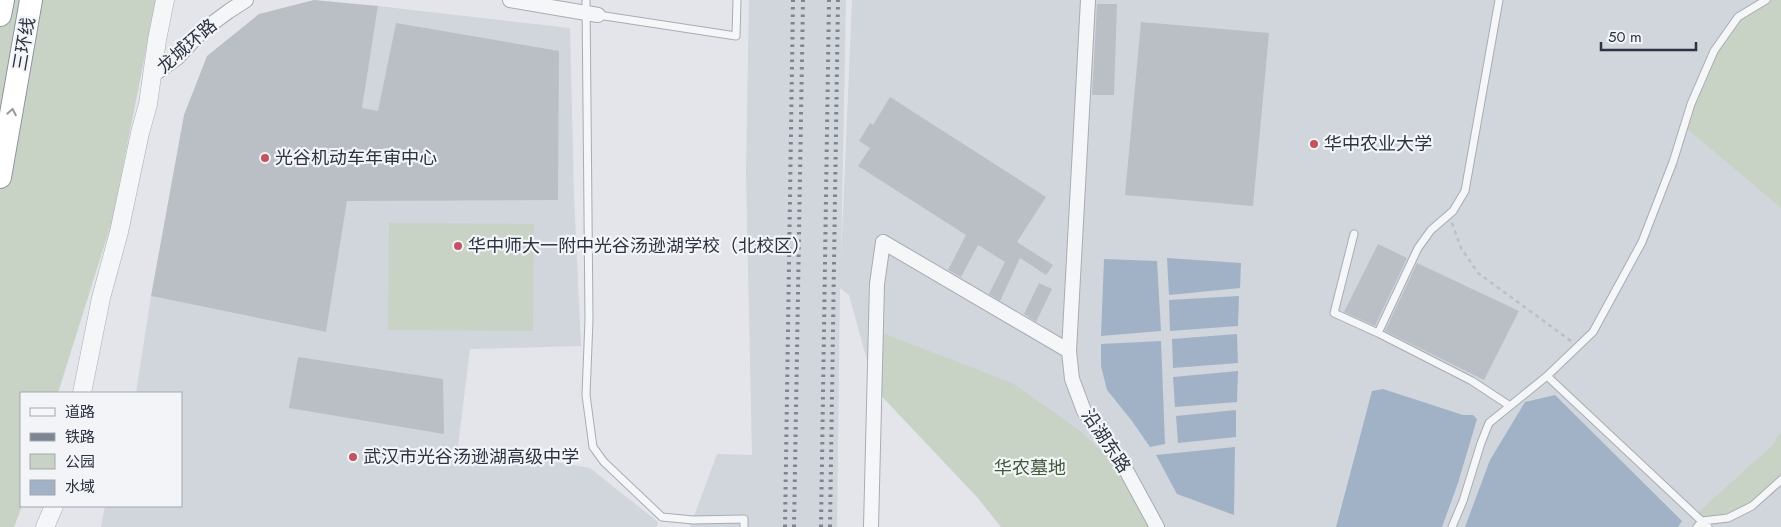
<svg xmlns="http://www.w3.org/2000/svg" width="1781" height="527" font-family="Jost,'Noto Sans SC',sans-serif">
	<rect width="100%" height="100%" fill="#e3e5ea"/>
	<path fill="#d1d5dc" d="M749,0h97l-5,261 11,-261h929v527h-780l-23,-29 -103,-109 -26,-94 -9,-7 -3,239h-147l27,-73 35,1 -6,-283z
		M378,6l192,22 4,168 7,150 -111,3 -12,97 132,22 68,54 -1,5h-556l4,-21h76v-113h-45l15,-97 175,36z"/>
	<path fill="#c8d3c5" d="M0,0h156l-44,221 -54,172h-37l1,113 -8,21h-14z
		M1766,0h15v208l-97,-82 30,-75 24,-34z
		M389,223l145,1 -1,107 -145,-1z
		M872,329l140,54 67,47 34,32 36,65h-148l-23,-29 -103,-109z
		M1781,431v49l-29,26 -24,12 -26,3 -7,-6 78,-70z"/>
	<path fill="#a1b2c7" d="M1167,258l74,5 -1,25 -71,7z
		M1104,259l53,2 4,70 -60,5z
		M1239,296l-1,30 -68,5 -1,-31z
		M1237,334l1,29 -65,5 -1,-29z
		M1161,341l4,103 -15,3 -18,-26 -25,-31 -6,-24v-22z
		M1238,371l-1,31 -62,5 -2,-30z
		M1383,389l80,26h10l4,4 -19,64 -16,44h-106l36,-136z
		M1555,395l127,126 -4,6h-213l25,-67 35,-58z
		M1236,410v27l-58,6 -2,-27z
		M1235,447l-1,68 -57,-21 -21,-39z"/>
	<path fill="#babfc6" d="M314,0l64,6 -16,102 16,3 18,-88 163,28 -1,149 -211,1 -21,131 -175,-36 33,-181 23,-59 52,-42z
		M1097,4h20l-3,91h-22z
		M1141,22l128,11 -16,173 -128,-11z
		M890,97l156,100 -29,45 36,23 -7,10 -26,-17 -20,43 -11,-7 16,-32 -27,-17 -17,32 -13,-7 18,-35 -108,-69 12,-18 -11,-7 11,-18 3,2z
		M1378,244l29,14 -32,68 -31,-14z
		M1417,263l102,48 -35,69 -99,-49z
		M1039,283l13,6 -16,33 -12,-8z
		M298,357l145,22 1,55 -155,-26z"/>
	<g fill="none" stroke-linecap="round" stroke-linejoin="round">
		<g stroke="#a8acb4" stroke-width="9">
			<path id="service" d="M586,0l3,320 -3,75 7,52 11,15 58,55 31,3 51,-1v8
				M598,15l138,21 1,-36
				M1354,234l-20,79 44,20 94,48 38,25
				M1378,333l40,-85 13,-18 22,-19 12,-20 34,-191
				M1547,376l161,151
				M1452,527l11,-26 18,-58 8,-20 58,-47 46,-44 49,-90 31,-80 18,-58 23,-53 24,-34 28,-17
				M1697,527l5,-6 26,-3 24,-12 29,-26"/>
		</g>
		<g stroke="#a8acb4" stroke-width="16">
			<path id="minor" d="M510,0l88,15
				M1088,0l-19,351 3,28 12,32 36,48 37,68
				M153,75l24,-17 25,-27 27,-20 17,-11
				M871,527l6,-243 6,-42 186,109"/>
		</g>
		<g stroke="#a8acb4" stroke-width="19">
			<path id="tertiary" d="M82,393l19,-95 18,-66 21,-99 8,-29 9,-64 8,-40
				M45,527l9,-21"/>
		</g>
		<g stroke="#8b939f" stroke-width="24">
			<path id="trunk" d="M0,15l3,-15
				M0,177l31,-177"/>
		</g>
		<path stroke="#bdbfc5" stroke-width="2.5" stroke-dasharray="4 4" stroke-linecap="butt" d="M1452,223l9,25 17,25 93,68"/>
		<use href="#service" stroke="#f5f6f8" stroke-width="7"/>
		<use href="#minor" stroke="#f5f6f8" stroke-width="14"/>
		<use href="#tertiary" stroke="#f5f6f8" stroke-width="18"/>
		<use href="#trunk" stroke="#fff" stroke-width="22"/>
		<path stroke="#7e8592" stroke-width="4" stroke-dasharray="2.5 5" stroke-linecap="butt" d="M785,527l8,-527
			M794,527l9,-527
			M821,527l8,-527
			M830,527l8,-527"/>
	</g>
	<defs><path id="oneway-chevron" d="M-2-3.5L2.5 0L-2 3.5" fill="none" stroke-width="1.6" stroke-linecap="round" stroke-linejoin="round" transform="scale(1.25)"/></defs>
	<use stroke="#9699a0" href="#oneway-chevron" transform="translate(12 112) rotate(-80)"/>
	<g fill="#c45361" stroke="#f2f4f7" stroke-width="2">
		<circle cx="1314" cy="144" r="5"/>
		<circle cx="265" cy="158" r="5"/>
		<circle cx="458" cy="246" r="5"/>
		<circle cx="353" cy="457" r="5"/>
	</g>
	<g text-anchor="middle" stroke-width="4.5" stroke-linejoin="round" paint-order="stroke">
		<g font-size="18" fill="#2c3341" stroke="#f2f4f7">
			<text transform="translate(24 44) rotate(-80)" y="6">三环线</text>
			<text transform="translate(187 46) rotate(-41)" y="6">龙城环路</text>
			<text transform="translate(1106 441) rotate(56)" y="6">沿湖东路</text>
		</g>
		<g font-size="18" fill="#2c3341" stroke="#f2f4f7" text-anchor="start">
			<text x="1324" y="150">华中农业大学</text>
			<text x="275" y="164">光谷机动车年审中心</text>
			<text x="468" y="252">华中师大一附中光谷汤逊湖学校（北校区）</text>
			<text x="363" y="463">武汉市光谷汤逊湖高级中学</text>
		</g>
		<g font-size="18" fill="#405b3a" stroke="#f2f4f7">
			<text x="1030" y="474">华农墓地</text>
		</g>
	</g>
	<rect x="20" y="392" width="162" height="115" fill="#f2f4f7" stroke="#a3a7ae"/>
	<rect x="30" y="408" width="25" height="8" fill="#f5f6f8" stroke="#a3a7ae"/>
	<text x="65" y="417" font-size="15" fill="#2c3341">道路</text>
	<rect x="30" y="433" width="25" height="8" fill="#7e8592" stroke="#a3a7ae"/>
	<text x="65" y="442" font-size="15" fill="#2c3341">铁路</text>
	<rect x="30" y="454" width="25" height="15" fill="#c8d3c5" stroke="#a3a7ae"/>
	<text x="65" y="467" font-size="15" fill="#2c3341">公园</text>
	<rect x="30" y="480" width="25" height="15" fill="#a1b2c7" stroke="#a3a7ae"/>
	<text x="65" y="492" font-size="15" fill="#2c3341">水域</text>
	<path d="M1601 42v8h95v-8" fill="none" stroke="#2c3341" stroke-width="2.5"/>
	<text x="1608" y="42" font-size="15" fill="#2c3341" stroke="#f2f4f7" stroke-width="4" paint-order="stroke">50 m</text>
</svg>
